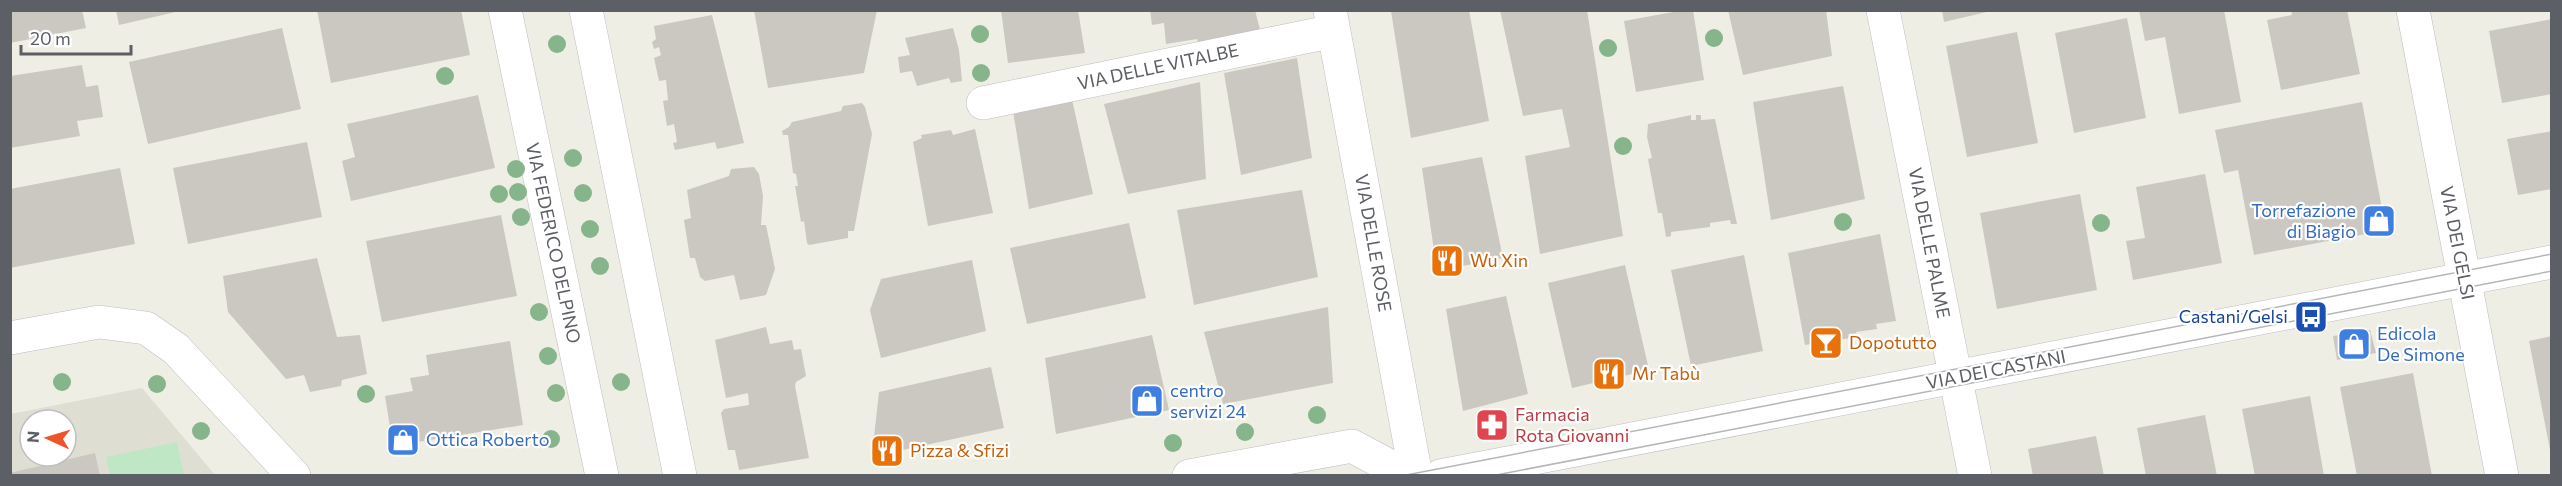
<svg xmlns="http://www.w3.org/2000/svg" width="2562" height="486" font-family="Commissioner,sans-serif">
	<rect width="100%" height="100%" fill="#efeee4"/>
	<path fill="#dfded2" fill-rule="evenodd" d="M142,388l73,87 -204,1v-62zM30,420h36v36h-36z"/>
	<path fill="#c0e7c5" d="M177,442l7,33h-74l-4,-18z"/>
	<path fill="#cac8c1" d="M10,10h72l4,18 -76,15z
		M116,10h64v1l-61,14z
		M317,10h144l9,45 -139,28z
		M754,10h123l-13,63 -96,15z
		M1001,10h77l7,43 -77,10z
		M1150,10h105l5,20 -61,14 -2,-5 -31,5 -2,-21 -12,2z
		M1469,10l20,111 -78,17 -20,-127z
		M1500,10h87l36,226 -83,18 -15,-98 45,-9 -8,-38 -39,7z
		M1684,10h9l11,70 -68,12 -12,-71z
		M1728,10h98l6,46 -89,19z
		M1942,10h49v1l-47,11z
		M2139,10h85l17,92 -62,12 -14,-77 -20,4z
		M2291,10h56l13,64 -79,16 -14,-70 25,-5z
		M712,15l32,128 -27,6 -2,-7 -40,8 -2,-7 4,-1 -3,-18 -7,2 -4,-25 5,-1 -2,-20 -7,1 -5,-23 7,-3 -2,-8 -5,2 -2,-7 4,-3 -2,-13z
		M2127,18l19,100 -72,15 -19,-100z
		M2552,19v75l-50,9 -13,-72z
		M282,28l19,81 -153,35 -19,-82z
		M953,28l6,22 3,31 -11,2 -2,-5 -32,8 -5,-15 -12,2 -2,-16 12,-2 -5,-17z
		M2017,32l21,111 -71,14 -21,-111z
		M1297,58l15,100 -71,17 -17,-102z
		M82,65l4,22 12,-2 5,32 -26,4 3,15 -70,12v-72z
		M1200,82l6,97 -78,15 -24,-90z
		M1843,86l22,113 -94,21 -18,-118z
		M478,95l17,73 -144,33 -9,-40 13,-4 -8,-33z
		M1071,95l22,99 -64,15 -16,-98z
		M2362,102l24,128 -132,25 -16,-85 -14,3 -9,-43z
		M862,103l3,4 7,27 -18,97h-6v7l-39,7 -2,-2 -3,-22 -3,1 -6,-36h3l-2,-12 -3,-1 -5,-38h-5l-1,-4 7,-4 3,-5 49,-11 2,-5z
		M1691,115v5h5v-5h5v5l14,-1 22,105h-6l-1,-4 -20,3v4l-39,5v4l-5,1 -4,-24h-4l-10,-54 4,-1 -5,-21 1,-13z
		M975,129l18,84 -65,13 -15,-84 9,-4 -1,-3 30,-5 2,5z
		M2552,131v58l-34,6 -11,-56z
		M307,142l15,75 -134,27 -15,-76z
		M1482,157l21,101 -66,13 -15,-103z
		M754,167l5,7 4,22 -2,29h5l9,44 -9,26 -26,5 -6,-25 -29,6 -5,-4 -5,-19h-5l-6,-38 7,-2 -4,-28 42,-14 2,-7z
		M120,168l15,76 -125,24v-79z
		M2205,174l17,89 -89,17 -7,-39 19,-3 -9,-51z
		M1302,190l16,87 -124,28 -17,-95z
		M2080,194l17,96 -100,19 -17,-96z
		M501,215l16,81 -135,26 -16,-81z
		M1129,223l17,75 -119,26 -17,-76z
		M1880,234l16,87 -20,3 1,5 -21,3 1,5 -52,8 -17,-92z
		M1744,255l19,96 -72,15 -20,-96z
		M317,258l20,79 23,-2 7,39 -25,6 -1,6 -31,6 -6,-17 -18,4 -58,-67 -5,-36z
		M972,260l14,71 -105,27 -11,-48 11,-31z
		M1625,265l24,105 -77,18 -24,-105z
		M1506,296l22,98 -65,17 -17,-102z
		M1328,307l5,76 -110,21 -19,-72z
		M766,327l4,17 22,-4 2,10 7,-1 5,27 -10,6 -1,4 14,72 -70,12 -4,-20h-7l-7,-37 3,-4 25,-4 -1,-12 -22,5 -11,-58z
		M2370,330l6,23 -39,7 -4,-24z
		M1152,335l17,75 -113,24 -11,-76z
		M2552,336v114h-2l-21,-109z
		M510,341l13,84 -130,21 -8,-50 28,-5 -3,-13 19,-3 -3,-20z
		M991,367l13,61 -129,28 -2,-10 6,-54z
		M2413,373l19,103h-75l-17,-89z
		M2310,396l14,80h-69l-13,-67z
		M2205,415l12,61h-71l-9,-48z
		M2096,436l8,40h-71l-5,-27z
		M95,453l5,23h-90v-3z"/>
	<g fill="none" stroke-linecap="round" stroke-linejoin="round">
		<g stroke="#bcbdc3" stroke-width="34">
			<path id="minor" d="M505,10l97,466
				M586,10l94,466
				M1330,10l86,466
				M1883,10l92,466
				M2413,10l89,466
				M983,103l351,-72
				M10,338l89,-16 47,6 30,21 118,127
				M1189,476l163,-30 56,30
				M1440,476l1112,-214"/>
		</g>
		<use href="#minor" stroke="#fff" stroke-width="33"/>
		<path stroke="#b5b6b6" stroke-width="1.5" d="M1401,476l1151,-222
			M1491,476l1061,-205"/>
	</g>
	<g fill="#87b58b">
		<circle cx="980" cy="34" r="9"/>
		<circle cx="1714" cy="38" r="9"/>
		<circle cx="557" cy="44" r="9"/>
		<circle cx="1608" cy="48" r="9"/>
		<circle cx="981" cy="73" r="9"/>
		<circle cx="445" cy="76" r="9"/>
		<circle cx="1623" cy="146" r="9"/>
		<circle cx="573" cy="158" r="9"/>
		<circle cx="516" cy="169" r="9"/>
		<circle cx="518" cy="192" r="9"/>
		<circle cx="583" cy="193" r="9"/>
		<circle cx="499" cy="194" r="9"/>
		<circle cx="521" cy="217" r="9"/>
		<circle cx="1843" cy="222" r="9"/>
		<circle cx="2101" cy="223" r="9"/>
		<circle cx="590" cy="229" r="9"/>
		<circle cx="600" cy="266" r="9"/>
		<circle cx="539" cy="312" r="9"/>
		<circle cx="548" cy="356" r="9"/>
		<circle cx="62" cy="382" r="9"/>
		<circle cx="621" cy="382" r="9"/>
		<circle cx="157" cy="384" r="9"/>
		<circle cx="556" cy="393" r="9"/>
		<circle cx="366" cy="394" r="9"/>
		<circle cx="1317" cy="415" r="9"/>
		<circle cx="201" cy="431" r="9"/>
		<circle cx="1245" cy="432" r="9"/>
		<circle cx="551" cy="439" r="9"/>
		<circle cx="1173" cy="443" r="9"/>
	</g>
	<defs>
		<g id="shop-square" transform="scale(1.725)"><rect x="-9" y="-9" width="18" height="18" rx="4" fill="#3f7fe0" stroke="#fff"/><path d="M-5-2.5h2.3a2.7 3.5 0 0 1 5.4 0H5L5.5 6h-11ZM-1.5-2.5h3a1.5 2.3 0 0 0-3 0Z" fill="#fff"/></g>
		<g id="restaurant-square" transform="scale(1.725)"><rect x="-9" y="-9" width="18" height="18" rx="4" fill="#e8710a" stroke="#fff"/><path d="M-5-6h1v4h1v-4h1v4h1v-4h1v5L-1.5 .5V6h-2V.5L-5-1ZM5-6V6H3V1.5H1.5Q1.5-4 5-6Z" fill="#fff"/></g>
		<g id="bus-square" transform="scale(1.725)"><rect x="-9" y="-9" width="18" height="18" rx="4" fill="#1a4fb4" stroke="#fff"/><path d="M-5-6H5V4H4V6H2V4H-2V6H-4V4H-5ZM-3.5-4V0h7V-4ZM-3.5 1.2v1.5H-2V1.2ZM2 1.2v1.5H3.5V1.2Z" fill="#fff"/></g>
		<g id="bar-square" transform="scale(1.725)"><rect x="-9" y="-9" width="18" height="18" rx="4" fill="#e8710a" stroke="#fff"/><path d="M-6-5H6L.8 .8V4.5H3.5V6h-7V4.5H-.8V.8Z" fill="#fff"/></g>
		<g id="pharmacy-square" transform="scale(1.725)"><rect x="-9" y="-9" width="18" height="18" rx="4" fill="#e0444e" stroke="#fff"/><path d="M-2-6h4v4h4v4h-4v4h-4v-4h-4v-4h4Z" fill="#fff"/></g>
	</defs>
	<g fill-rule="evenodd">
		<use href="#shop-square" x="2379" y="221"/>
		<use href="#restaurant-square" x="1447" y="261"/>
		<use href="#bus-square" x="2311" y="317"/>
		<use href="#bar-square" x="1826" y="343"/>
		<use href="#shop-square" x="2354" y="344"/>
		<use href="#restaurant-square" x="1609" y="374"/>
		<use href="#shop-square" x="1147" y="401"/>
		<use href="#pharmacy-square" x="1492" y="425"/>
		<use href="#shop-square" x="403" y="440"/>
		<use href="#restaurant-square" x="887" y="451"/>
	</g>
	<g text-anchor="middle" stroke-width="4.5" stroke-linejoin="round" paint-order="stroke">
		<g font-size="18" fill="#5c5f65" stroke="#fff">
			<text transform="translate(1158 67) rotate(-12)" y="6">VIA DELLE VITALBE</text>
			<text transform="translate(553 243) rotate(78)" y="6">VIA FEDERICO DELPINO</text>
			<text transform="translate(1373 243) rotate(80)" y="6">VIA DELLE ROSE</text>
			<text transform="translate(1929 243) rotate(79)" y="6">VIA DELLE PALME</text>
			<text transform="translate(2457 243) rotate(79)" y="6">VIA DEI GELSI</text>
			<text transform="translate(1996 370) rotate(-11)" y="6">VIA DEI CASTANI</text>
		</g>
		<g font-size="18" fill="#366cbe" stroke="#fff" text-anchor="start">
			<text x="2356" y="217" text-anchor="end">Torrefazione<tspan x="2356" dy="21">di Biagio</tspan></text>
			<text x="2377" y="340">Edicola<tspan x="2377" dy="21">De Simone</tspan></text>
			<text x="1170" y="397">centro<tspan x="1170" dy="21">servizi 24</tspan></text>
			<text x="426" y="446">Ottica Roberto</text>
		</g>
		<g font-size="18" fill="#c56008" stroke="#fff" text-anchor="start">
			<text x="1470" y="267">Wu Xin</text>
			<text x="1849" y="349">Dopotutto</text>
			<text x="1632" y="380">Mr Tabù</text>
			<text x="910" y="457">Pizza &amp; Sfizi</text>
		</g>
		<g font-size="18" fill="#164399" stroke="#fff" text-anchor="end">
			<text x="2288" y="323">Castani/Gelsi</text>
		</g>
		<g font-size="18" fill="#be3a42" stroke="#fff" text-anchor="start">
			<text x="1515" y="421">Farmacia<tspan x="1515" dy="21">Rota Giovanni</tspan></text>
		</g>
	</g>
	<rect width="2562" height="486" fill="none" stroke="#5c5f65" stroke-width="24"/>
	<g transform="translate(48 438) rotate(274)"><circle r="28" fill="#ffffff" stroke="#bebfc1" stroke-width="1.5"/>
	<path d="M0-4.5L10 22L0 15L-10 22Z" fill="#ee552b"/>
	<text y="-9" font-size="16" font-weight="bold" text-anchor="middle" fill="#5c5f65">N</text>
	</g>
	<path d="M21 45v9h110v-9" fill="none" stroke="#5c5f65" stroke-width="3"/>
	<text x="30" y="45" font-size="18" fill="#5c5f65" stroke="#ffffff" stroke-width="4.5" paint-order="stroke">20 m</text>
</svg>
